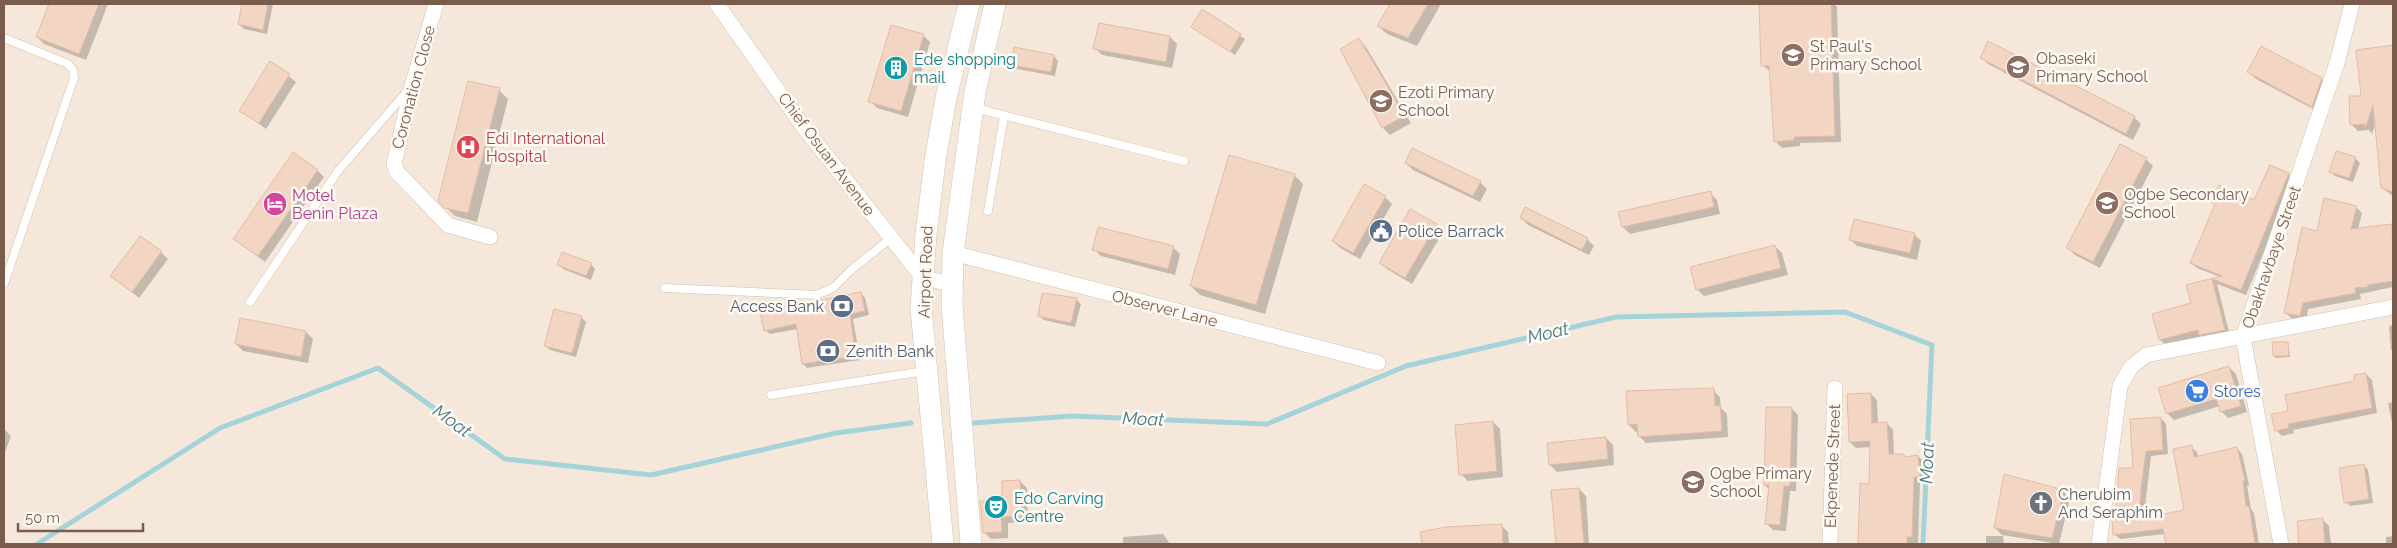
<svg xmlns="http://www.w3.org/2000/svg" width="2397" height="548" font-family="Raleway,sans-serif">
	<rect width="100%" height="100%" fill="#fdf6ec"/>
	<path fill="#f5e8da" d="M4,4h2389v540h-2389z"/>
	<path fill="#0003" d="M50,4h58l-22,56 -42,-16 -7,-7z
		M243,4h30l-6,30 -23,-5 -5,-5z
		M1392,4h49l-24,42 -30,-12 -9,-8z
		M1760,4h74l3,3 4,135 -41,1v3l-18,2 -7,-7 -4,-69 -9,-7z
		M1203,11l42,28 -10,16 -43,-28z
		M1100,24l70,13 7,7 -5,24 -70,-13 -7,-7z
		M923,35l7,7 -22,75 -31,-9 -7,-7z
		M1359,40l7,7 45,76 -21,12 -7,-7 -41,-79z
		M2393,46v150l-11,-8 -6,-66 -4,12 -3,-4 -11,1 -7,-7 12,-27 -6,-46z
		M1054,56l4,5 -3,15 -38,-7 -4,-5z
		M1981,57l153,60 7,7 -8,16 -145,-76z
		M271,63l25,19 -30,47 -26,-19z
		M2249,72l72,7 7,7 -9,26 -63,-33z
		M499,90l9,9 -31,123 -22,-6 -16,-15z
		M2355,158l5,5 -7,19 -18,-6 -4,-4z
		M2146,159l7,7 -53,102 -25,-13 -7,-7z
		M1406,163l74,19 7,7 -7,13 -67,-32z
		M317,170l7,7 -59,85 -30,-23z
		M2288,174l6,5 -48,116 -29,-11 13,52 -24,4 -4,-4 -36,9 -6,-5 -7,-25 40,-11 -5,-18 32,-9 -23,-9 -6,-5 25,-58 -3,-3h42z
		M1294,175l9,9 -38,130 -65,-19 -9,-9z
		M1710,193l7,7 3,14 -90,20 -7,-7 -3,-14z
		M1385,197l7,7 -32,55 -20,-11 -7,-7z
		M2356,207l6,6 -4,16 35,-4v62l-33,7 1,5 -53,10 -2,12 -14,-2 -6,-6 32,-81z
		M1521,218l66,21 7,7 -5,9 -61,-30z
		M1436,225l7,7 -31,52 -25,-15 -7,-7z
		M1914,234l7,7 -4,19 -60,-14 -7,-7z
		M1775,246l7,7 6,22 -84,21 -7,-7z
		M1173,247l7,7 -5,21 -74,-19 -7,-7z
		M161,252l7,7 -29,39 -27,-22z
		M559,264h32l4,5 -4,11 -28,-11z
		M861,293l4,5 4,17 -16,4 7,41 -53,8 -4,-4 -5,-35 -28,5 -5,-4z
		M1076,299l5,5 -6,23 -31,-7 -5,-4z
		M581,317l5,5 -10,35 -26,-7 -5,-5z
		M241,319l65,13 7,7 -5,24 -65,-12 -7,-7z
		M2393,325v27l-2,-2 -2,-24z
		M2288,343l2,14 -14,1 -2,-2z
		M2229,367l7,7 11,38 -19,6 -7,-7 -1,-5 -46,14 -7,-7z
		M2366,374l6,6 5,33 -84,17 1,3 -12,3 -6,-6 13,-18 67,-30z
		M1713,390l7,7 1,11 6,6 1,23 -82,6 -6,-6 -1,-6 -3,1 -7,-7z
		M1871,394l6,6 1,24 9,-1 6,7 1,25h9l2,3 13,-2 6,6 1,20 -5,1 -2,60 -59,1 2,-59h9l1,-38 -15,1 -6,-6z
		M2393,402v26l-5,-25z
		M1792,409l6,6 -2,76h-6l-4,40 -13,-1 -7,-7 4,-33 -5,-5z
		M2161,418l5,6 2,30 -17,2 -6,51 7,5v5l34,-6 5,-64 6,5 1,5 39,-9 5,6 7,31 -2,1 4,23 3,4 5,31h-92l-2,-10 -45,5 -6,-5 3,-24 17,-41z
		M1493,422l7,7 3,48 -35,4 -7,-7z
		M4,429l7,7 -7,19z
		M1606,438l7,7 1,20 -57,7 -7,-7z
		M2364,465l4,5 5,33 -23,3 -5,-4z
		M1020,481l7,7 1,34 -20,1v15l-17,1 -7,-7 11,-30z
		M1579,489l7,7 3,48h-32l-4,-53z
		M2063,491l7,7 -11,46 -57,-9 -7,-7z
		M2322,519l7,7 2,18h-31l-2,-22z
		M1501,525l7,7 1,12h-85l-2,-11z
		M1163,534l7,10h-47v-7z
		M1986,536h17l1,8h-18z
		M2393,536v8h-7v-7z"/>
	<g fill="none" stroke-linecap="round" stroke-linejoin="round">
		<path stroke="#a5d3da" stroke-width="5" d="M973,423l99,-7 195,8 139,-58 210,-49 229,-5 87,33 -9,199
			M37,544l183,-116 158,-60 127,91 146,16 185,-42 75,-10"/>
	</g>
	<path fill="#f3d5c3" stroke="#e6bba3" d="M49,4h50l-20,50 -43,-17z
		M242,4h26l-5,26 -25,-6z
		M1390,4h38l-20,34 -31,-12z
		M1759,4h72l4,132 -41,1v3l-20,2 -5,-76h-8z
		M1202,9l39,25 -11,18 -39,-25z
		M1099,23l71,13 -4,26 -73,-13z
		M891,25l33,9 -23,77 -33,-9z
		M1359,38l46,78 -23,12 -42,-79z
		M1988,41l147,75 -9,18 -146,-76z
		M2393,45v147l-12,-4 -8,-83 -8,24v-5l-15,1 -1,-29h12l-5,-46z
		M2261,46l61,32 -10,29 -65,-35z
		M1014,47l40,8 -3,17 -40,-7z
		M270,61l20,13 -31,49 -20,-12z
		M468,81l32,7 -32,125 -24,-5 -6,-7z
		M2120,144l27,14 -54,104 -27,-14z
		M1412,148l69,33 -8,15 -68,-33z
		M2336,151l20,6 -7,21 -20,-6z
		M293,152l25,18 -60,86 -25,-17z
		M1229,155l66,19 -39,131 -66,-19z
		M2270,165l19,8 -48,117 -29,-11 13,51 -26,5 -1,-5 -39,10 -7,-26 39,-11 -5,-18 36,-9 -32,-13 25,-59 -4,-2 8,-17 35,15z
		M1364,184l22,12 -33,57 -21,-12z
		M1711,191l3,16 -92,20 -4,-15z
		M2324,198l33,8 -6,23 41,-5 1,57 -26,4 1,2 -13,1 1,5 -53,10 -3,13 -16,-3 18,-86 15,4z
		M1525,207l63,31 -6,12 -62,-32z
		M1410,209l27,15 -32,54 -26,-15z
		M1854,219l61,14 -5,20 -61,-13z
		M1098,227l76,19 -6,23 -76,-19z
		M140,236l22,15 -30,41 -22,-16z
		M1775,245l6,23 -85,22 -6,-23z
		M562,252l30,11 -6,13 -29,-11z
		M861,292l4,19 -15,3 6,42 -54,8 -6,-40 -32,7 -4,-19z
		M1042,293l35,5 -6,25 -33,-7z
		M554,309l28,7 -10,37 -28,-7z
		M240,318l66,13 -5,26 -66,-13z
		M2272,342h16l1,14h-16z
		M2229,366l12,40 -21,6 -4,-13 -50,15 -8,-26z
		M2366,373l6,35 -84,16 1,4 -14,3 -4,-17 17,-3 -3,-16 69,-14v-6z
		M1714,388l1,18 5,-1 2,26 -84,6 -1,-13 -9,1 -2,-34z
		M1871,393l1,30 15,-1 2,32h15v3l14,-2 2,22h-6l-2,60h-5v7h-49l2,-61 9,1 1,-43 -21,1 -2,-48z
		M1766,407h26l-2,79h-6l-4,39 -15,-1 4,-39h-5z
		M2161,417l2,33 -17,1 -5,38 -1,17 7,-1 1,12 36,-7 -11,-61 19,-4 2,12 43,-10 8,33 -2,1 3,25h3l6,38h-89l-3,-15 -50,6 -1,-15 1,-11h3l3,-41h14l-3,-49z
		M1493,421l4,50 -38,4 -4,-50z
		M1606,437l2,22 -59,6 -2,-22z
		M2364,464l5,35 -25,4 -5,-35z
		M2004,474l60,16 -12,48 -58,-10z
		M1020,480l2,36 -21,1 1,15 -19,1 -3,-32h14v-5l8,-1v-14z
		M1579,488l5,56h-28l-5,-54z
		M2323,518l2,26h-26l-2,-23z
		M1502,524l1,20h-81l-2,-12 26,-5z"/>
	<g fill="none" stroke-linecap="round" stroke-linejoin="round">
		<g stroke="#d1beb0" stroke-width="9">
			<path id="service" d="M4,38l64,26 5,6 1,8 -70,206
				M975,108l209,53
				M988,211l16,-95
				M665,288l151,7 17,-7 18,-18 40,-32
				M250,302l88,-131 71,-82
				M771,395l154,-24"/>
		</g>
		<g stroke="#d1beb0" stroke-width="16">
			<path id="minor" d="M436,4l-24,82 -18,78 3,8 51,53 42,12
				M717,4l85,121 121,153 29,6
				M953,253l425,110
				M1830,544l5,-156
				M2099,544l21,-158 11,-19 15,-12 247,-48
				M2281,544l-38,-207 94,-274 15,-59"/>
		</g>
		<g stroke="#d6c0b0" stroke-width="22">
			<path id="secondary" d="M943,544l-22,-235 5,-75 9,-73 11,-63 23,-94
				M971,544l-19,-239 1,-52 22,-161 20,-88"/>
		</g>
		<use href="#service" stroke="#fff" stroke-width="8"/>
		<use href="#minor" stroke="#fff" stroke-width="15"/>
		<use href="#secondary" stroke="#fff" stroke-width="21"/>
	</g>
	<defs>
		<g id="school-disc" transform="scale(1.25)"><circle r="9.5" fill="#8d6e63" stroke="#fffaf3"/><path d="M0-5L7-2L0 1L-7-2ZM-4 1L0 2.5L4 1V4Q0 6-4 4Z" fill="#fff"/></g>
		<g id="building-disc" transform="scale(1.25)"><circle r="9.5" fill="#0f9aa8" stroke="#fffaf3"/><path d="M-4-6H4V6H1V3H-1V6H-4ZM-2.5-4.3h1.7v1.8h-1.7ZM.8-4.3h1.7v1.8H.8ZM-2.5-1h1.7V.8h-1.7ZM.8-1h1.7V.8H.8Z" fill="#fff"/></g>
		<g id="hospital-disc" transform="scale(1.25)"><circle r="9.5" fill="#e0444e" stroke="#fffaf3"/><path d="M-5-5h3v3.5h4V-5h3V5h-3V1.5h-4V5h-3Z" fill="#fff"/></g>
		<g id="hotel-disc" transform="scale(1.25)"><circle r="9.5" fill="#d1479c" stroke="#fffaf3"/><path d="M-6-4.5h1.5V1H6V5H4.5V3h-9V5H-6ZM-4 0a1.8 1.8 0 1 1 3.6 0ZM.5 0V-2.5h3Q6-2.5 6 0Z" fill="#fff"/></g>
		<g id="civic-disc" transform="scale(1.25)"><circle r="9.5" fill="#5c6f8a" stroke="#fffaf3"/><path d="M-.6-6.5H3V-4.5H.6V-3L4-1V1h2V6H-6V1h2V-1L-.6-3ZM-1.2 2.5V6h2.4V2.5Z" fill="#fff"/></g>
		<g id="bank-disc" transform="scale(1.25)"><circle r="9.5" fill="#5c6f8a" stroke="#fffaf3"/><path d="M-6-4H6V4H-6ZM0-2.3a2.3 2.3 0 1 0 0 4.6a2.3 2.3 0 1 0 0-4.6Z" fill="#fff"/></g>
		<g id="supermarket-disc" transform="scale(1.25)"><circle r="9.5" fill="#3f7fe0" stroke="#fffaf3"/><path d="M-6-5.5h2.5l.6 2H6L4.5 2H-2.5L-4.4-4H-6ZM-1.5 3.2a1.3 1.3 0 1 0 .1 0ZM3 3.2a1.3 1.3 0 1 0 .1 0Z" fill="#fff"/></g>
		<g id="church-disc" transform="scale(1.25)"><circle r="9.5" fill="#6b7280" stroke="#fffaf3"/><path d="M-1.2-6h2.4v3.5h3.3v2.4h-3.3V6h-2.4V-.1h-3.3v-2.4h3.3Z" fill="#fff"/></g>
		<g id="theatre-disc" transform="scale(1.25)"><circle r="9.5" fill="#0f9aa8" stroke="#fffaf3"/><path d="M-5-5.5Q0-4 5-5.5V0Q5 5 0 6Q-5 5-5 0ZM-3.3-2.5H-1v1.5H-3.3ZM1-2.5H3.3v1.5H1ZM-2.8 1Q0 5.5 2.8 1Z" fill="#fff"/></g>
	</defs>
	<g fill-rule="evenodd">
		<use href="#school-disc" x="1793" y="55"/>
		<use href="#school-disc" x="2018" y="67"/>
		<use href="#building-disc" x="896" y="68"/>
		<use href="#school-disc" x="1381" y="101"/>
		<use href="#hospital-disc" x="468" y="147"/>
		<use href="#school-disc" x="2107" y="203"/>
		<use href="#hotel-disc" x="275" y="204"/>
		<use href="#civic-disc" x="1381" y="231"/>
		<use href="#bank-disc" x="842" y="306"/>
		<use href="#bank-disc" x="828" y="351"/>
		<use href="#supermarket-disc" x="2197" y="391"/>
		<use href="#school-disc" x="1693" y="482"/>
		<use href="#church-disc" x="2041" y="503"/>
		<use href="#theatre-disc" x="996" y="507"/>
	</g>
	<g text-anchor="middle" stroke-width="5" stroke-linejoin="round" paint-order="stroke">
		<g font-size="16" fill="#785e54" stroke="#fffaf3" text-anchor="start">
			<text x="1810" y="52">St Paul's<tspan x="1810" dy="18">Primary School</tspan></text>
			<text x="2036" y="64">Obaseki<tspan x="2036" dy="18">Primary School</tspan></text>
			<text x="1398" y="98">Ezoti Primary<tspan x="1398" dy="18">School</tspan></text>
			<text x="2124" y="200">Ogbe Secondary<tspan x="2124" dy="18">School</tspan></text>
			<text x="1710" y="479">Ogbe Primary<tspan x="1710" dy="18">School</tspan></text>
		</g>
		<g font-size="16" fill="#0d838f" stroke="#fffaf3" text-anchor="start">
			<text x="914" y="65">Ede shopping<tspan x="914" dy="18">mail</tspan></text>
			<text x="1014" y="504">Edo Carving<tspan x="1014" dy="18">Centre</tspan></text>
		</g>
		<g font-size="16" fill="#7a5c4d" stroke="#fffaf3">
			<text transform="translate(413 87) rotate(-75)" y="6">Coronation Close</text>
			<text transform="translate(827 154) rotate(53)" y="6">Chief Osuan Avenue</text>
			<text transform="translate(2271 257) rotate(-71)" y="6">Obakhavbaye Street</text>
			<text transform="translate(925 272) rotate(-88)" y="6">Airport Road</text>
			<text transform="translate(1165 308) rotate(14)" y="6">Observer Lane</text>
			<text transform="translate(1832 466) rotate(-88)" y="6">Ekpenede Street</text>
		</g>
		<g font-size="16" fill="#be3a42" stroke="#fffaf3" text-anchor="start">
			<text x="486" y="144">Edi International<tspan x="486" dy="18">Hospital</tspan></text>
		</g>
		<g font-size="16" fill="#b23c85" stroke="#fffaf3" text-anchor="start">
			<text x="292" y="201">Motel<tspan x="292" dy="18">Benin Plaza</tspan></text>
		</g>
		<g font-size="16" fill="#4e5e75" stroke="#fffaf3" text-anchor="start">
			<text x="1398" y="237">Police Barrack</text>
			<text x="824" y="312" text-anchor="end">Access Bank</text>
			<text x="846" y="357">Zenith Bank</text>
		</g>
		<g font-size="16" fill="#366cbe" stroke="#fffaf3" text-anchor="start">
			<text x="2214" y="397">Stores</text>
		</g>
		<g font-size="16" fill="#5b616d" stroke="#fffaf3" text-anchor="start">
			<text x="2058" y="500">Cherubim<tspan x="2058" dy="18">And Seraphim</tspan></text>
		</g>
		<g font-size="18" font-style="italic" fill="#437c86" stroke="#fffaf3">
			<text transform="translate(1548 333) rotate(-13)" y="6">Moat</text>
			<text transform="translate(1143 419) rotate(2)" y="6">Moat</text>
			<text transform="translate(452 421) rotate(36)" y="6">Moat</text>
			<text transform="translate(1927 463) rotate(-88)" y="6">Moat</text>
		</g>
	</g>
	<rect width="2397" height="548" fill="none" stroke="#7a5c4d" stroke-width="10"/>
	<path d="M18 523v8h125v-8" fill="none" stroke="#7a5c4d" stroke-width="2.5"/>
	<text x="25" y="523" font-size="15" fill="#7a5c4d" stroke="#fffaf3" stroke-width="4" paint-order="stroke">50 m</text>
</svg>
